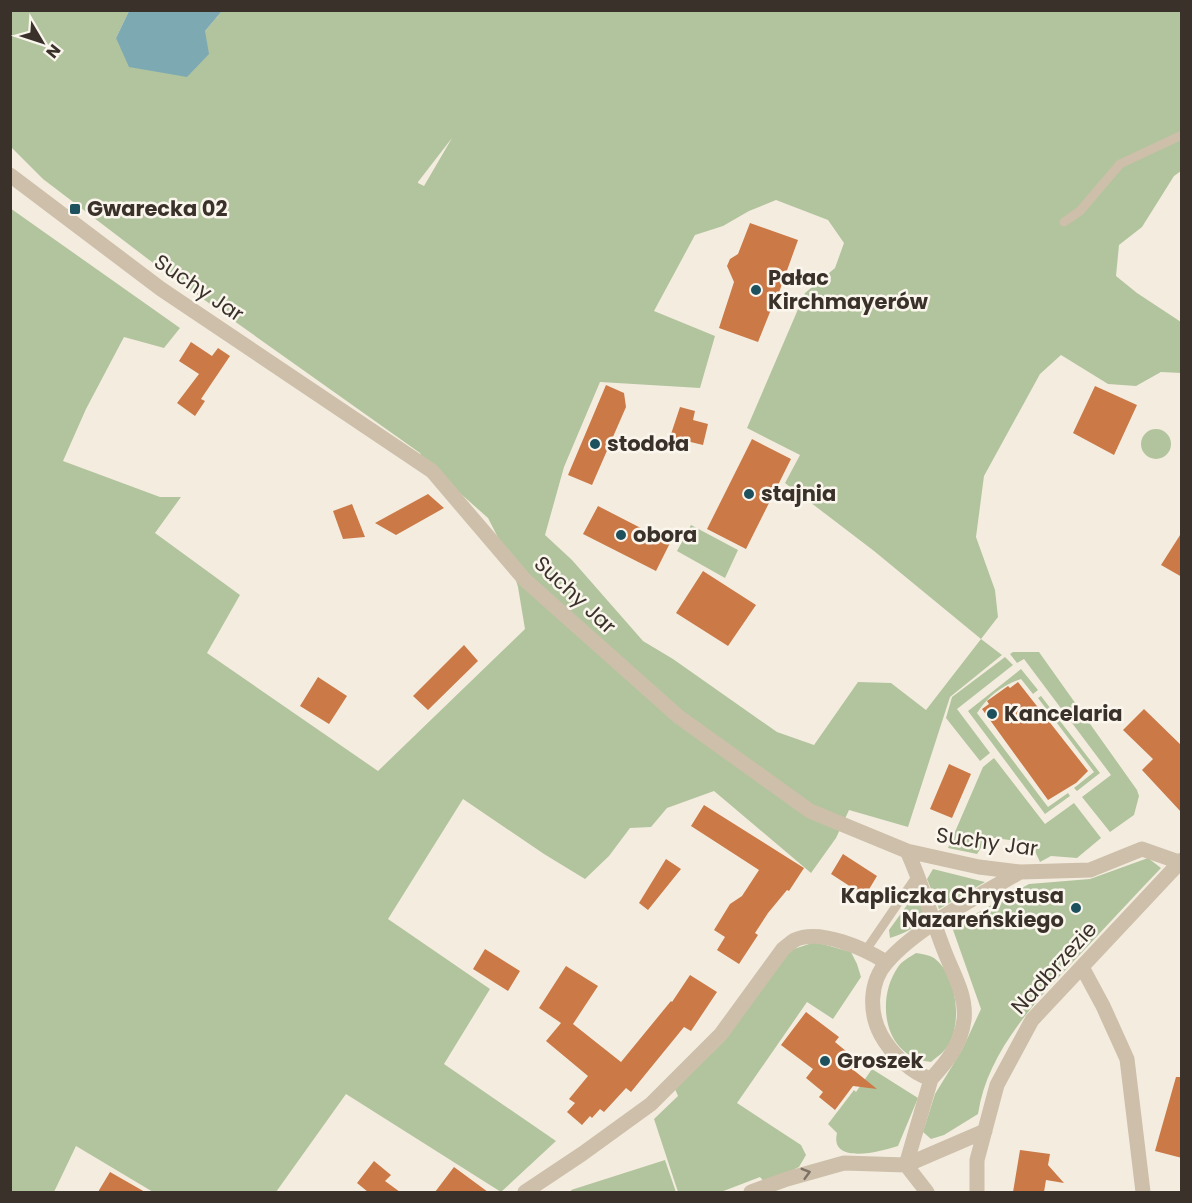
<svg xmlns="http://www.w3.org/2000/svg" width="1192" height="1203" font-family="Poppins,sans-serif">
	<rect width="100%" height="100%" fill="#f4eddf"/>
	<path fill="#b2c49e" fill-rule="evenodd" d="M11,11h118l-13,27 89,-7 17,-20h959v160l-7,5 -32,51 -23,18 -3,31 21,17 44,29v51l-20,-1 -25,14 -28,-2 -47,-29 -21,19 -56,102 -8,61 19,53 3,27 -17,22 21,16 -52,42 -42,130 -59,-17 -13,28 -25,35 -97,-82 -47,17 -16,19 -21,1 -21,28 -24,23 -41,-25 -81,-55 -75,120 102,70 -46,75 112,77 -55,51 -155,-98 -70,98h-123l-77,-46 -22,46h-43l-1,-984 170,120 -16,20 -40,-11 -38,72 -23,52 97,36h21l-26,36 85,62 -33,58 171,118 147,-142 -7,-42 -8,-26 -22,-43 -36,-32 -20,-12 -12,-21 -255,-181 -122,-93 -32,-32zM452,138l-28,48 -6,-3v-1zM776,200l52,20 16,23 -9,25 -30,25 -58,135 53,27 -15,28 89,68 107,88 -55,71 -35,-27 -33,-1 -44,63 -37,-13 -104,-73 -30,-18 -71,-81 -27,-25 19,-68 36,-85 100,6 15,-52 -61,-25 41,-76 28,-9 26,-15z
		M1141 444a15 15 0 1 1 30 0a15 15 0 1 1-30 0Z
		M691,525l47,25 -13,28 -48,-27z
		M1013,652h26l98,138 2,6 -5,19 -24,17 -28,-35 29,-22 -87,-116 -7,4 -7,-9z
		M1005,657l8,8 -56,44 33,44 -10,8 -34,-43 6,-21z
		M1021,669l17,21 -5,4 -12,-15c-18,6 -33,17 -44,34l71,94 20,-14 2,3 -25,18 -77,-103z
		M1041,696l59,77 -23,18 -3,-3 20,-16 -56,-74z
		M994,758l51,66 29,-21 27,35 -24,20 -26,-2 -11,6 -9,-19 -43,-6 -11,17 -29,-6 35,-81z
		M1148,858l13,10c-25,26 -50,53 -75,80 -44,47 -98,99 -108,166l-34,21 -13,4 -8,-7 12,-38 27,-44 19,-41 -29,-82 77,-43 61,-5z
		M933,869l52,13 -46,27 -12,-30z
		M915,894l4,2c2,4 5,10 5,15 1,15 -23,23 -34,27l-1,-8z
		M815,942l36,10 6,12 4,13 -28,42 -26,-17 -70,101 64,42 5,10 -7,12 -34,16 -5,-6 -39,15h-43l-24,-73 24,-23 -3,-7 48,-47 68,-92z
		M916,953c6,1 13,2 18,5 22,16 28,61 16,84 -4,9 -12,14 -19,20 -47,-4 -56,-62 -33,-95 4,-6 12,-10 18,-14z
		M872,1069l46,29 -20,48c-15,5 -69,20 -61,-13l-9,-9 26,-34 2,2z
		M665,1160l11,32h-104l-1,-2z"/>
	<path fill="#7da9b3" d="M129,11v-1l93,1 -17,20 4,23 -22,23 -58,-10 -13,-29z"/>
	<path fill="#ca7947" d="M750,223l48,17 -21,58 -1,-1 -18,45 -39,-14 15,-46 -7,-16 3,-7 8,-5z
		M191,342l21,14 6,-8 12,8 -29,43 4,2 -10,15 -18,-13 22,-29 -20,-13z
		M606,385l18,8 2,14 -34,78 -24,-10z
		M1095,386l42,19 -23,50 -41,-22z
		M680,407l15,4 -2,9 15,4 -5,21 -33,-8z
		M752,439l39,20 -45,90 -39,-20z
		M428,494l16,14 -48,27 -21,-12z
		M352,504l13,33 -22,2 -10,-28z
		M598,506l72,37 -14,28 -73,-37z
		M1182,532v45l-21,-12z
		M703,571l53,34 -28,41 -52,-33z
		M464,645l14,16 -50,49 -15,-14z
		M318,677l29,19 -18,28 -29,-18z
		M1018,682l70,89 -12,12 -28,17 -66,-91 7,-5 -2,-3 21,-15 2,2z
		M1144,709l38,37v67l-40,-43 11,-11 -30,-29z
		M949,764l22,10 -19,44 -22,-9z
		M704,805l100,63 -15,23 -2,-1 -19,23 -13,20 3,2 -19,29 -22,-14 8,-13 -11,-7 16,-26 12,-8 17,-26 -68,-44z
		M843,854l34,22 -12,20 -34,-22z
		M666,859l15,10 -33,41 -9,-7z
		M485,949l35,22 -12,20 -35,-22z
		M566,966l32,20 -25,38 48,38 50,-61 1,1 18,-27 27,17 -26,39 -7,-4 -53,65 -5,-4 -22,24 -4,-3 -8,9 -2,-2 -8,9 -15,-13 8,-9 -6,-4 19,-23 -42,-35 15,-18 -22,-15z
		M806,1012l33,25 -4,5 17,14 -6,8 31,25 -24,-3 -18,24 -16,-13 4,-5 -17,-14 7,-9 -32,-24z
		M1176,1077h6v81l-27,-7z
		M1020,1150l30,4 -2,11 16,18 -18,-3 -2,12h-31z
		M374,1161l17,14 -6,6 15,11h-32l-11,-9z
		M454,1167l34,25h-53z
		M110,1172l35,20h-47z"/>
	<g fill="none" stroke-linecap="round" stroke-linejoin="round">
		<path stroke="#cdbfaa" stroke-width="9" d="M1064,222l16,-11 40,-47 62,-29
			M866,950l52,-76"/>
		<path stroke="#cdbfaa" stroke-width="15" d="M10,175l151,114 271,182 93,109 154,137 131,94 97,40 72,16 41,5 70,-2 52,-21 37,13
			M907,851c15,32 24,66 37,99 8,22 23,45 20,70 -3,24 -17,42 -33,59
			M1082,967l21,39 24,53 16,133
			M525,1192l57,-38 69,-50 70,-70 62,-85c4,-3 8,-7 12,-9 25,-12 70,9 91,22
			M751,1192l36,-13 57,-16 62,2 79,-34
			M927,1192l-21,-27 25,-86c-20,-6 -40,-26 -50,-44 -12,-22 -12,-53 6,-73 30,-35 92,-66 133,-90
			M977,1192v-32l20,-75 35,-65 150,-160"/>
	</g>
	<defs><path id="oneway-chevron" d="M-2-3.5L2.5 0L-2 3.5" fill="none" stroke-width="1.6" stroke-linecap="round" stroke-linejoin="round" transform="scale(1.5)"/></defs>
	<use stroke="#7c7164" href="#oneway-chevron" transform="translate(806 1173) rotate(-16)"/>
	<g fill="#1d515e" stroke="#fbf6ed" stroke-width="2">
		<rect x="69" y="203" width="12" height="12" rx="3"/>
		<circle cx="756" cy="290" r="6"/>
		<circle cx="595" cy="444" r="6"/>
		<circle cx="749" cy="494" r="6"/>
		<circle cx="621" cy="535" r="6"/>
		<circle cx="992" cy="714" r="6"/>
		<circle cx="1076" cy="908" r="6"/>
		<circle cx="825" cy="1061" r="6"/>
	</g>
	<g text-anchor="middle" stroke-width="5" stroke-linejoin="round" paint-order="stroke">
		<g font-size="21" font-weight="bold" fill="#3a322a" stroke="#fbf6ed" text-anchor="start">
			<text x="87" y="216">Gwarecka 02</text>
			<text x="768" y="285">Pałac<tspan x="768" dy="24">Kirchmayerów</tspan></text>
			<text x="607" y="451">stodoła</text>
			<text x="761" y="501">stajnia</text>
			<text x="633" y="542">obora</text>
			<text x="1004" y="721">Kancelaria</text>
			<text x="1064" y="903" text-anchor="end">Kapliczka Chrystusa<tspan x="1064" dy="24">Nazareńskiego</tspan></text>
			<text x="837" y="1068">Groszek</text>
		</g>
		<g font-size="21" fill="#3a322a" stroke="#fbf6ed">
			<text transform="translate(199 288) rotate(34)" y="7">Suchy Jar</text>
			<text transform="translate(575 595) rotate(43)" y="7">Suchy Jar</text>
			<text transform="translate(987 842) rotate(8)" y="7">Suchy Jar</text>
			<text transform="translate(1054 968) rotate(-48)" y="7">Nadbrzezie</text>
		</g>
	</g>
	<rect width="1192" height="1203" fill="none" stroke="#3a322a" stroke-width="24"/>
	<g transform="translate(42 42) rotate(129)" stroke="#fbf6ed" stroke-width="4.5" paint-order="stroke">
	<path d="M0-4.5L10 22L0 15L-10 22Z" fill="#3a322a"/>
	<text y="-9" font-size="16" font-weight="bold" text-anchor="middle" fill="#3a322a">N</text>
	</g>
</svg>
